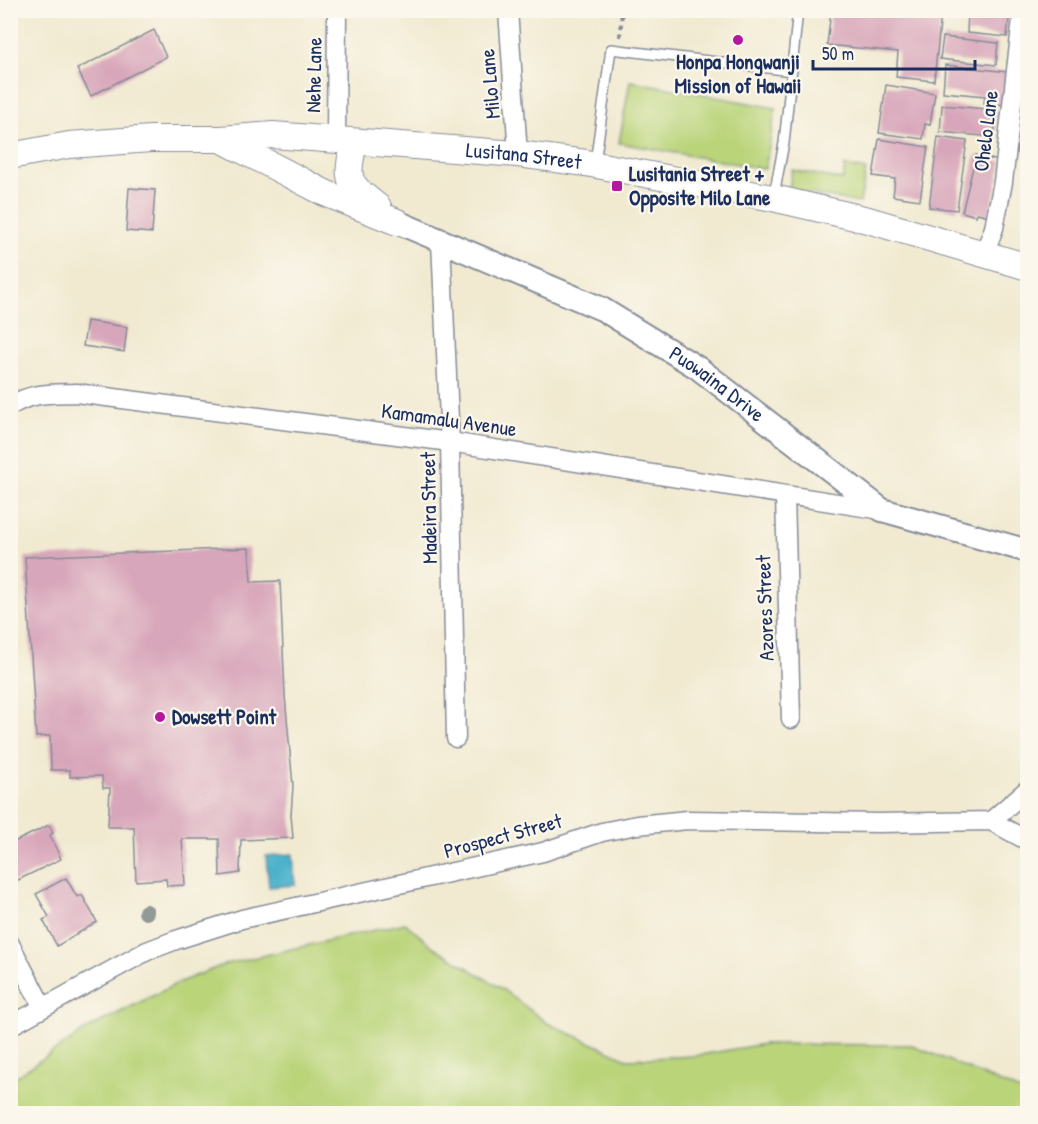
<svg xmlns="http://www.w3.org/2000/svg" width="1038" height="1124" font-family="'Patrick Hand',sans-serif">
	<rect width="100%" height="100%" fill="#fbf7ec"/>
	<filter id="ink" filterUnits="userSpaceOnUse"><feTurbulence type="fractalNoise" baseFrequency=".0167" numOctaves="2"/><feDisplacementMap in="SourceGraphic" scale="12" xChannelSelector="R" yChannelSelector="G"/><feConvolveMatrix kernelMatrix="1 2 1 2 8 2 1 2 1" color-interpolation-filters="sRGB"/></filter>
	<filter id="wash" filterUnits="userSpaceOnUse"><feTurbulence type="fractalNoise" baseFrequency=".008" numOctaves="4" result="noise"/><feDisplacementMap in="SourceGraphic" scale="24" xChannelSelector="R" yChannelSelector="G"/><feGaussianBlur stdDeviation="1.35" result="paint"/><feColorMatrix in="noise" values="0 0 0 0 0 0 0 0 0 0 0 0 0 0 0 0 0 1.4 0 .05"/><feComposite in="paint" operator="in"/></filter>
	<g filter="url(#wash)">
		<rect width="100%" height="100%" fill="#f1ead1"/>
		<path fill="#bad479" stroke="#6a826c" stroke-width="1.5" d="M630,81l146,27 -11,61 -146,-26z
			M845,166l21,4 -6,33 -71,-13 3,-20 51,10z
			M405,923l27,23 69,42 46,35 80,36 67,-3 70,-12 148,1 115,49v19h-1016v-33l78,-52 91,-46 46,-18z"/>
		<path fill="#4bb2ca" stroke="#337094" stroke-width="1.5" d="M293,854l2,31 -26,2 -3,-31z"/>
		<g id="blocks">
			<path fill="#d8a6ba" d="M831,10h74l36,4 -7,67 -38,-4 2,-25 -71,-7z
				M968,10h42l-3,27 -40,-4z
				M154,30l12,27 -75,39 -14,-27z
				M943,37l55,6 -2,22 -56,-6z
				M945,65l63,7 -3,33 -21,-2 1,-7 -42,-4z
				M886,85l49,8 -5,32 -5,-1 -2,15 -44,-6z
				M942,105l55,5 -3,27 -54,-5z
				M938,137l29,4 -10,69 -28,-3z
				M879,139l49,8 -8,53 -27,-4 2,-17 -22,-3z
				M976,155l26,7 -13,54 -12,-3 -1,3 -14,-4z
				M129,188l26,2 -3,43 -26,-2z
				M87,321l40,6 -3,25 -41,-6z
				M249,548l2,34 29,-1 5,115 8,90 -2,29 2,23 -52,2 -1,33 -20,3 -1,-37h-37l3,46 -18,1 -1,-7 -30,2 -2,-54h-26l2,-39h-7l-1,-12 -32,1v-7h-19l-1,-34 -14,1 -11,-180z
				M49,825l4,8 -3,2 11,24 -51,25v-40z
				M66,878l11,19 5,-2 15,27 -40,24 -14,-26 6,-3 -13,-23z"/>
		</g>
	</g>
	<g filter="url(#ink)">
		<use href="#blocks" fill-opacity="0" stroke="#868c98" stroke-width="1.5"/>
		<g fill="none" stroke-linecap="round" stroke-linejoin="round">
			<g stroke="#868c98" stroke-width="12">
				<path id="service" d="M595,163l16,-114 181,22
					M774,195l10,-52 14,-133"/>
			</g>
			<g stroke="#868c98" stroke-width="21">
				<path id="minor" d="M508,10l10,144
					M336,140l1,-130
					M441,241l9,201 6,296
					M984,254l10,-26 9,-46 20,-172
					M10,406c22,-14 41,-12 66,-13l374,49 432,68
					M785,496l6,223
					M991,821l37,-32
					M10,944l33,64
					M10,1026l137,-75 29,-11 66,-21 301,-67 59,-20 35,-7 51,-5 191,3 112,-2 37,20"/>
			</g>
			<g stroke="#868c98" stroke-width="26">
				<g id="tertiary">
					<path id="s1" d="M397,222l205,87 96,59 184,142 146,41"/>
				</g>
			</g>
			<g stroke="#868c98" stroke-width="28">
				<g id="secondary">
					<path d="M221,139l104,54 72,29"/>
					<path d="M354,142c-8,39 -8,40 24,65"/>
					<path id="s2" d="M10,156l59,-11 82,-6h70l52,-4 245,19 68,9 187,35 95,22 160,47"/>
				</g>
			</g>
			<path stroke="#868c98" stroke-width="4" stroke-dasharray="4.5 4.5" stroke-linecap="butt" d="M620,37l2,-27"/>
			<use href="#service" stroke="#fff" stroke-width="9"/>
			<use href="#minor" stroke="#fff" stroke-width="18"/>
			<use href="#tertiary" stroke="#fff" stroke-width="22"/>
			<use href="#secondary" stroke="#fff" stroke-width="26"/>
		</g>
		<circle fill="#919a96" cx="146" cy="912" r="8"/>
	</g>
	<g fill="#b5179e" stroke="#fbf7ec" stroke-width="2">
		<circle cx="738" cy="40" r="6"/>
		<rect x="611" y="180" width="12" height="12" rx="3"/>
		<circle cx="160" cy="717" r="6"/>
	</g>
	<g text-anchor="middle" stroke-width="4.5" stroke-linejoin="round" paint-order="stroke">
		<g font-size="21" font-weight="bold" fill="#1b2f5e" stroke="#fbf7ec" text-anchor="start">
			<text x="738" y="69" text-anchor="middle">Honpa Hongwanji<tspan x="738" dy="24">Mission of Hawaii</tspan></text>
			<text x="629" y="181">Lusitania Street +<tspan x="629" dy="24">Opposite Milo Lane</tspan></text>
			<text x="172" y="724">Dowsett Point</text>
		</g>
		<g font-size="21" fill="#1b2f5e" stroke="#fbf7ec">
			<text transform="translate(314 75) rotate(-89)" y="7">Nehe Lane</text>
			<text transform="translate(490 84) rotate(-95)" y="7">Milo Lane</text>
			<text transform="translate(986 131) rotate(-83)" y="7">Ohelo Lane</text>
			<text dy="7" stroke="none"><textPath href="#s2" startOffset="516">Lusitana Street</textPath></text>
			<text dy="7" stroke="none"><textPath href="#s1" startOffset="360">Puowaina Drive</textPath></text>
			<text transform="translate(449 420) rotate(8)" y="7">Kamamalu Avenue</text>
			<text transform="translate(429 508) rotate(-91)" y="7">Madeira Street</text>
			<text transform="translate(765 608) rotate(-92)" y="7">Azores Street</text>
			<text transform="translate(503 836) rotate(-15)" y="7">Prospect Street</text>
		</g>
	</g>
	<rect width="1038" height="1124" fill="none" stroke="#fbf7ec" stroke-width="36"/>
	<path d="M813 60v9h162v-9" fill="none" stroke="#1b2f5e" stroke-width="3"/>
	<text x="822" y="60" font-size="18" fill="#1b2f5e" stroke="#fbf7ec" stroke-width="4.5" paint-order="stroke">50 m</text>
</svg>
